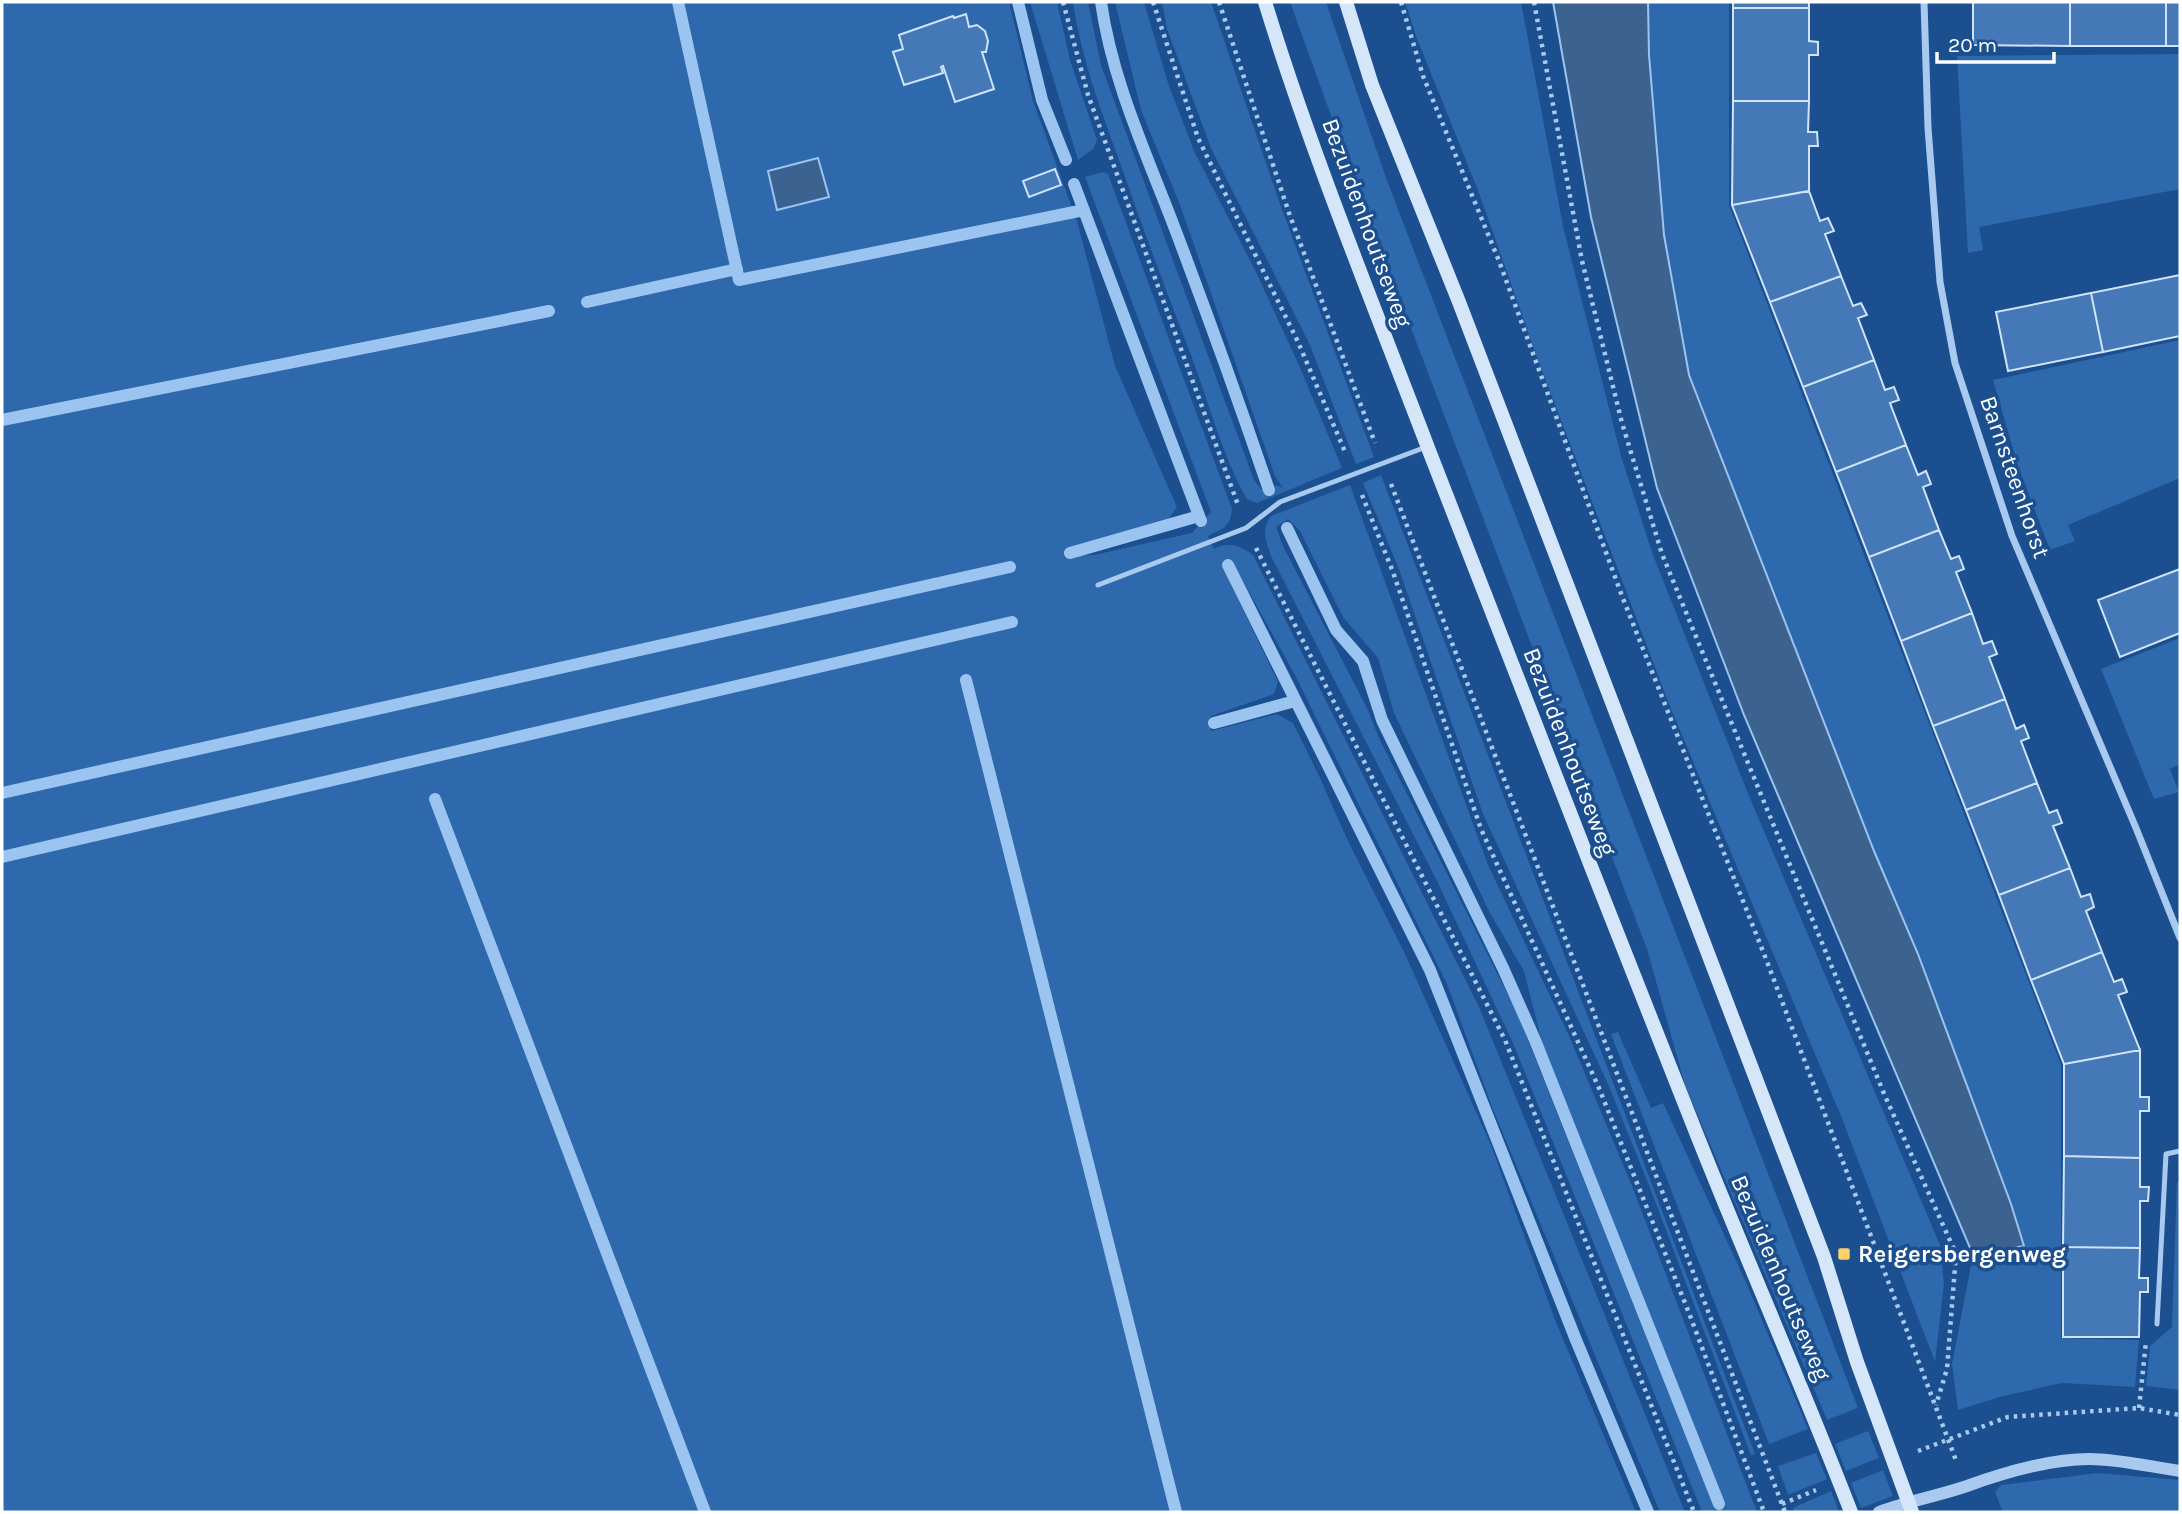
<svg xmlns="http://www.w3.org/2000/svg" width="2182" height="1514" font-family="Karla,sans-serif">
	<rect width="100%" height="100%" fill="#1b4f8f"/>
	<path fill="#2e69ad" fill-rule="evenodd" d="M2,2h1007l24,99 44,120 38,145 62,141 -9,13 -84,23 -19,7 1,5h28l98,-22 19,-21 -126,-335 18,-5 5,2 124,335c-2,19 -9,19 -24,27l6,13c15,-8 25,-4 39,6l226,452 206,505h-25l-168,-405 -45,-123 -152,-309 -63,-114 -10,5 56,116 -4,12 -63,22v15l66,-17 16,9 27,55 28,63 57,113 86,191 64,175 81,192h-1634zM965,15l4,12 8,-2c9,10 12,12 8,26l-3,1 12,37 -39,13 -12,-36 -2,1 1,6 -38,12 -10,-33 9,-3 26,-25zM1055,169l6,16 -32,12 -6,-16z
		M1030,2h27l13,58 27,80 -4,9 -15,11z
		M1073,2h15l13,63 153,415 7,9 10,5 5,-9 7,3 -8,-12 -95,-271 -39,-95 -26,-108h29l24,81 26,68 61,119 43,93 44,105 -85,35 -10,-4c-25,-44 -38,-96 -56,-144 -25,-64 -49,-129 -72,-195 -19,-52 -38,-103 -46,-158z
		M1162,2h49l69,202 94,253 -18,7 -46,-119 -99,-197 -44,-119z
		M1290,2h36l60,176 472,1230 -31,12 -142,-335 -38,-136 -298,-784z
		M1405,2h116l42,224 58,230 32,99 96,241 191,449 4,39 -9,78 -92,-241 -174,-417 -132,-347 -58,-164 -63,-157z
		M1648,2h81v203l332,860v273l78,2 -4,47 -73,-4 -59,13 -45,14 -6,-46 21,-109 50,-10 -12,-41 -93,-250 -44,-103 -185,-476 -25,-140 -15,-180z
		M2180,54v135l-201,38 4,23 -15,3 -11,-197z
		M2180,340v138l-112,47 7,16 -25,9 -32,-84 -25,-86z
		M1381,475l374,979 -4,1 -101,-267 -42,-104 -125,-270 -84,-245 -36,-86z
		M1350,485l138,380 82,173 62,148 125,326h-55l-189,-469 -77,-164 -165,-323c-5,-16 -10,-25 0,-40zM1288,519l12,12 43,86 35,41 16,55 96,200 34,58 20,79 182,458 -11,2 -197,-495 -140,-279 -10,-26 -85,-164 -7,-19z
		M2180,638v126l-10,5 9,23 -25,7 -53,-130z
		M1618,1032l33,76 12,-5 82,177 63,149 -39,15 -158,-410z
		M2180,1181v209l-34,-4 4,-40 22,-19 5,-145z
		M1868,1431l11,27 -33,13 -11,-27z
		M1816,1453l11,26 -39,16 -10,-29z
		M1883,1470l10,26 -32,12 -10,-25z
		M2097,1473l83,7v32h-177l-8,-20 6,-7z
		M1831,1491l8,21h-45l-1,-4z"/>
	<path fill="#3c6290" stroke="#9cc4f0" stroke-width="2" d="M1553,2h95l1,53 15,180 25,140 185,476 44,103 93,250 13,42 -51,9 -229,-540 -87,-227 -66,-271z
		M818,158l11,39 -52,13 -9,-39z"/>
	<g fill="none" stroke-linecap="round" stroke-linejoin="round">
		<path stroke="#9cc4f0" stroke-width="12" d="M678,2l61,278 345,-70
			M1018,2l24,98 24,60
			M1101,2c11,79 46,153 74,227 33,87 64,173 94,261
			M1074,184l127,337
			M587,302l150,-33
			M2,420l547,-109
			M1287,528l49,102 27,31 19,59 121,248 32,72 184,464
			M1070,553l129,-37
			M1228,565l202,405 146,370 72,172
			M966,680l210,832
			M1214,723l81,-22
			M2,793l1008,-226
			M435,799l270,713
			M2,857l1010,-235"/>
	</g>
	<path fill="#4478b7" stroke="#cfe3fa" stroke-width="2" d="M1733,2h76v6h-76z
		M1973,2h97v44l-97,-1z
		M2070,2h96v44h-96z
		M2166,2h14v44h-14z
		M1733,8h76v33l9,1v13h-9v46h-76z
		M966,14l3,13 8,-2 8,6 3,10 -2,11h-4l12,37 -39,13 -12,-36 -2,1 2,6 -39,12 -11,-33 10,-3 -4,-14 54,-19 1,2z
		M1733,101h76l-1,31h9l1,14h-9v45l-77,14z
		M1055,169l6,16 -32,12 -6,-16z
		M1809,191l11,30 8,-3 6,13 -9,3 16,42 -71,26 -38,-97z
		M2180,275v61l-77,16 -12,-59z
		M1841,276l12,30 8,-3 6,12 -9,3 16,42 -71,27 -33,-85z
		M2091,293l12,59 -95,19 -12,-59z
		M1874,360l11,30 9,-3 5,13 -9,3 16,42 -70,27 -33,-85z
		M1906,445l12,30 8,-4 5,13 -8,3 16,43 -70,27 -33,-85z
		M1939,530l12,29 8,-3 5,13 -8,3 16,41 -71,28 -32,-84z
		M2180,569v64l-60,24 -22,-57z
		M1972,613l11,31 9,-3 5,13 -8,3 16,42 -72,27 -32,-85z
		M2005,699l11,30 8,-4 5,13 -8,3 16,42 -71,27 -33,-84z
		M2037,783l12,30 8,-3 5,13 -9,3 17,42 -71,27 -33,-85z
		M2070,868l11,29 9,-3 4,13 -8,4 16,41 -71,28 -32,-85z
		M2102,952l12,30 8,-3 5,13 -9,3 22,55 -76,14 -33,-84z
		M2140,1050v47h9v14h-9v47l-76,-2v-92z
		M2064,1156l76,2v29h9l-1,14h-8v47l-77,-1z
		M2063,1247l77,1 -1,30h9v14h-8l-1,45h-76z"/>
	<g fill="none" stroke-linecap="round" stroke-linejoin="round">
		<path stroke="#a9c9ee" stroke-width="4.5" stroke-dasharray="3.5 5" stroke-linecap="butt" d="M1063,2l25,93 150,410
			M1153,2l45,136 100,204 48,112
			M1219,2l70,211 86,230
			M1401,2l22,74 76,185 123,335 144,363 191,504
			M1534,2l48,259 40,162 40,131 223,542 71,158 -9,115 -11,36
			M1391,484l394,1028
			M1362,495l31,77 88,257 118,259 90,225 75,199
			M1256,548l249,492 189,472
			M2139,1408l7,-66
			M1918,1451l90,-34 131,-9 41,7
			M1782,1504l34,-14"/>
		<path stroke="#a9c9ee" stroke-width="5" d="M1098,585l148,-57 34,-26 146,-55
			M2157,1324l9,-170 14,-3"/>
		<path stroke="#a9c9ee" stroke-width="7" d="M1924,2l4,126 12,154 15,81 57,173 124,292 44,110"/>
		<path stroke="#a9c9ee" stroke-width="12" d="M1879,1512c29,-11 59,-16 88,-26 36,-13 84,-27 122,-27 30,0 62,8 91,12"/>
		<path stroke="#d6e6fa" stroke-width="14" d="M1265,2c47,153 108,301 165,451 88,228 177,455 267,682 50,126 105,250 154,377
			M1346,2l26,83 87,217 365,955 33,105 55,150"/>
	</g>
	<rect fill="#ffd166" stroke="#1b4f8f" stroke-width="2.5" x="1837" y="1247" width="14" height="14" rx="3.5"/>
	<g text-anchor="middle" stroke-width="7" stroke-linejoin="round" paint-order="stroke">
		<g font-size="24" fill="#fff" stroke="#1b4f8f">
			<text transform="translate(1367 223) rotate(70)" y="8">Bezuidenhoutseweg</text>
			<text transform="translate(2015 477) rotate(71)" y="8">Barnsteenhorst</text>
			<text transform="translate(1570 752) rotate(69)" y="8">Bezuidenhoutseweg</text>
			<text transform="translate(1781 1278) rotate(67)" y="8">Bezuidenhoutseweg</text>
		</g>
		<g font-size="24" font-weight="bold" fill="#fff" stroke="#1b4f8f" text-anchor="start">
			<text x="1858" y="1262">Reigersbergenweg</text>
		</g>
	</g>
	<rect width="2182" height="1514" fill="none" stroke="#ffffff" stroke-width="7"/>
	<path d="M1937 52v10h117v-10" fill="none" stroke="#ffffff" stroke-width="3.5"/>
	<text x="1948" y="52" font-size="21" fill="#ffffff" stroke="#1b4f8f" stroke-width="5" paint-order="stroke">20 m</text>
</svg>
